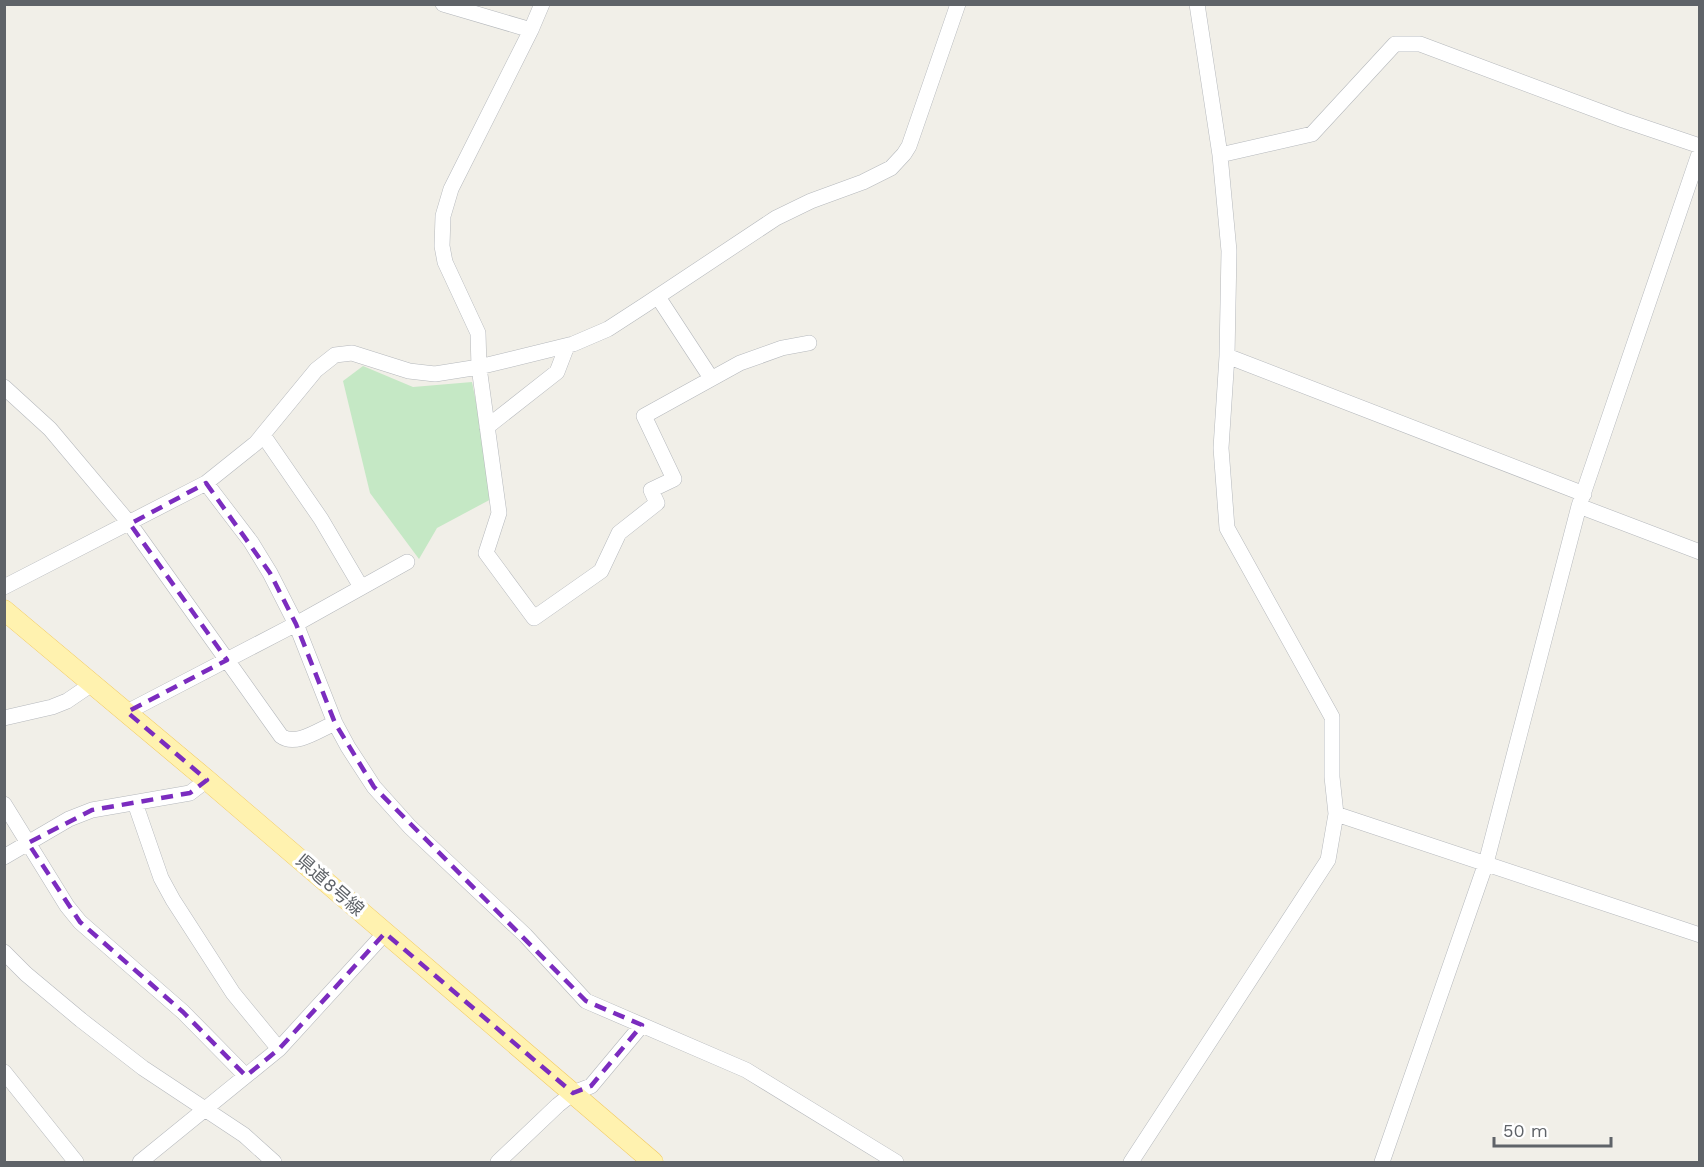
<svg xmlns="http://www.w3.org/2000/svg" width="1704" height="1167" font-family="'Work Sans','Noto Sans JP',sans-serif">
	<rect width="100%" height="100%" fill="#f1efe8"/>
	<path fill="#c5e8c5" d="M363,366l50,21 59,-5 23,115 -58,31 -18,31 -49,-66 -27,-112z"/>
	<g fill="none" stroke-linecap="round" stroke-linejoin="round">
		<g stroke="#b5b8bc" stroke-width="16">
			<path id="minor" d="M443,4l88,26
				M542,4l-11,26 -80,159 -8,27 -1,30 3,16 33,71 1,34 20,146 -13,40 48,65 67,-47 18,-38 38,-30 -6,-13 23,-11 -30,-63 96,-53 42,-15 27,-5
				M1220,155l92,-21 83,-90h25l203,76 77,26
				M658,297l53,81
				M1227,356l357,138
				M4,387l46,42 80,95 151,212c15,11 39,-7 54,-13
				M487,427l70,-55 10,-26
				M263,435l58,84 40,68
				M206,483l45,59 19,31 26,51 39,99 13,24 26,40 36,40 115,108 61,66 160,69 150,92
				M1579,506l121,46
				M4,587l202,-104 50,-40 60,-73 19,-15 17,-2 57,18 26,3 44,-7 94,-23 35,-15 37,-24 131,-87 35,-17 52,-19 28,-14 13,-14 5,-8 49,-142
				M127,712l169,-88 111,-62
				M4,718l48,-11 15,-6 25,-17
				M135,803l26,75 12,22 60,93 46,56
				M4,804l63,102 13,16 103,90 63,64
				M1336,814l364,121
				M4,857l65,-38 23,-9 98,-17 17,-13
				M4,952l22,22 55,46 62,48 101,67 30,27
				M4,1072l72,90
				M140,1162l139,-113 106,-116
				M498,1162l60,-57 15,-12 18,-7 51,-61
				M1131,1162l197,-302 8,-46 -4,-37v-60l-105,-189 -6,-80 6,-92 2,-105 -9,-96 -23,-151
				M1382,1162l104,-299 93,-357 121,-355"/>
		</g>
		<g stroke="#f2c960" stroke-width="21">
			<path id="major" d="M4,610l203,170 446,382"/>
		</g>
		<use href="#minor" stroke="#fff" stroke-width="15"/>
		<use href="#major" stroke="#fff2af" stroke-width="20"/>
	</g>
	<path fill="none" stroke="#7b2cbf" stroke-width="4.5" stroke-dasharray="12 8" stroke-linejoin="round" d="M206,483l64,90 26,51 39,99 39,64 212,214 56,24 -51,61 -18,7 -188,-160 -106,116 -33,27 -63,-64 -103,-90 -52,-79 64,-33 98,-17 17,-13 -80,-68 100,-52 -97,-136z"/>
	<g text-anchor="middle" stroke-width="6" stroke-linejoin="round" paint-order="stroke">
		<g font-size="18" fill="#5f6368" stroke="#fff">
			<text transform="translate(330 885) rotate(41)" y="6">県道8号線</text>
		</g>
	</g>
	<rect width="1704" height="1167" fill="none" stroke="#5f6368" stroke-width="12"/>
	<path d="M1494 1137v9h117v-9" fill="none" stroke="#5f6368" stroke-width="3"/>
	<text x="1503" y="1137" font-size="18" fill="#5f6368" stroke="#ffffff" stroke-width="4.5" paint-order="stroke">50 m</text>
</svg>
